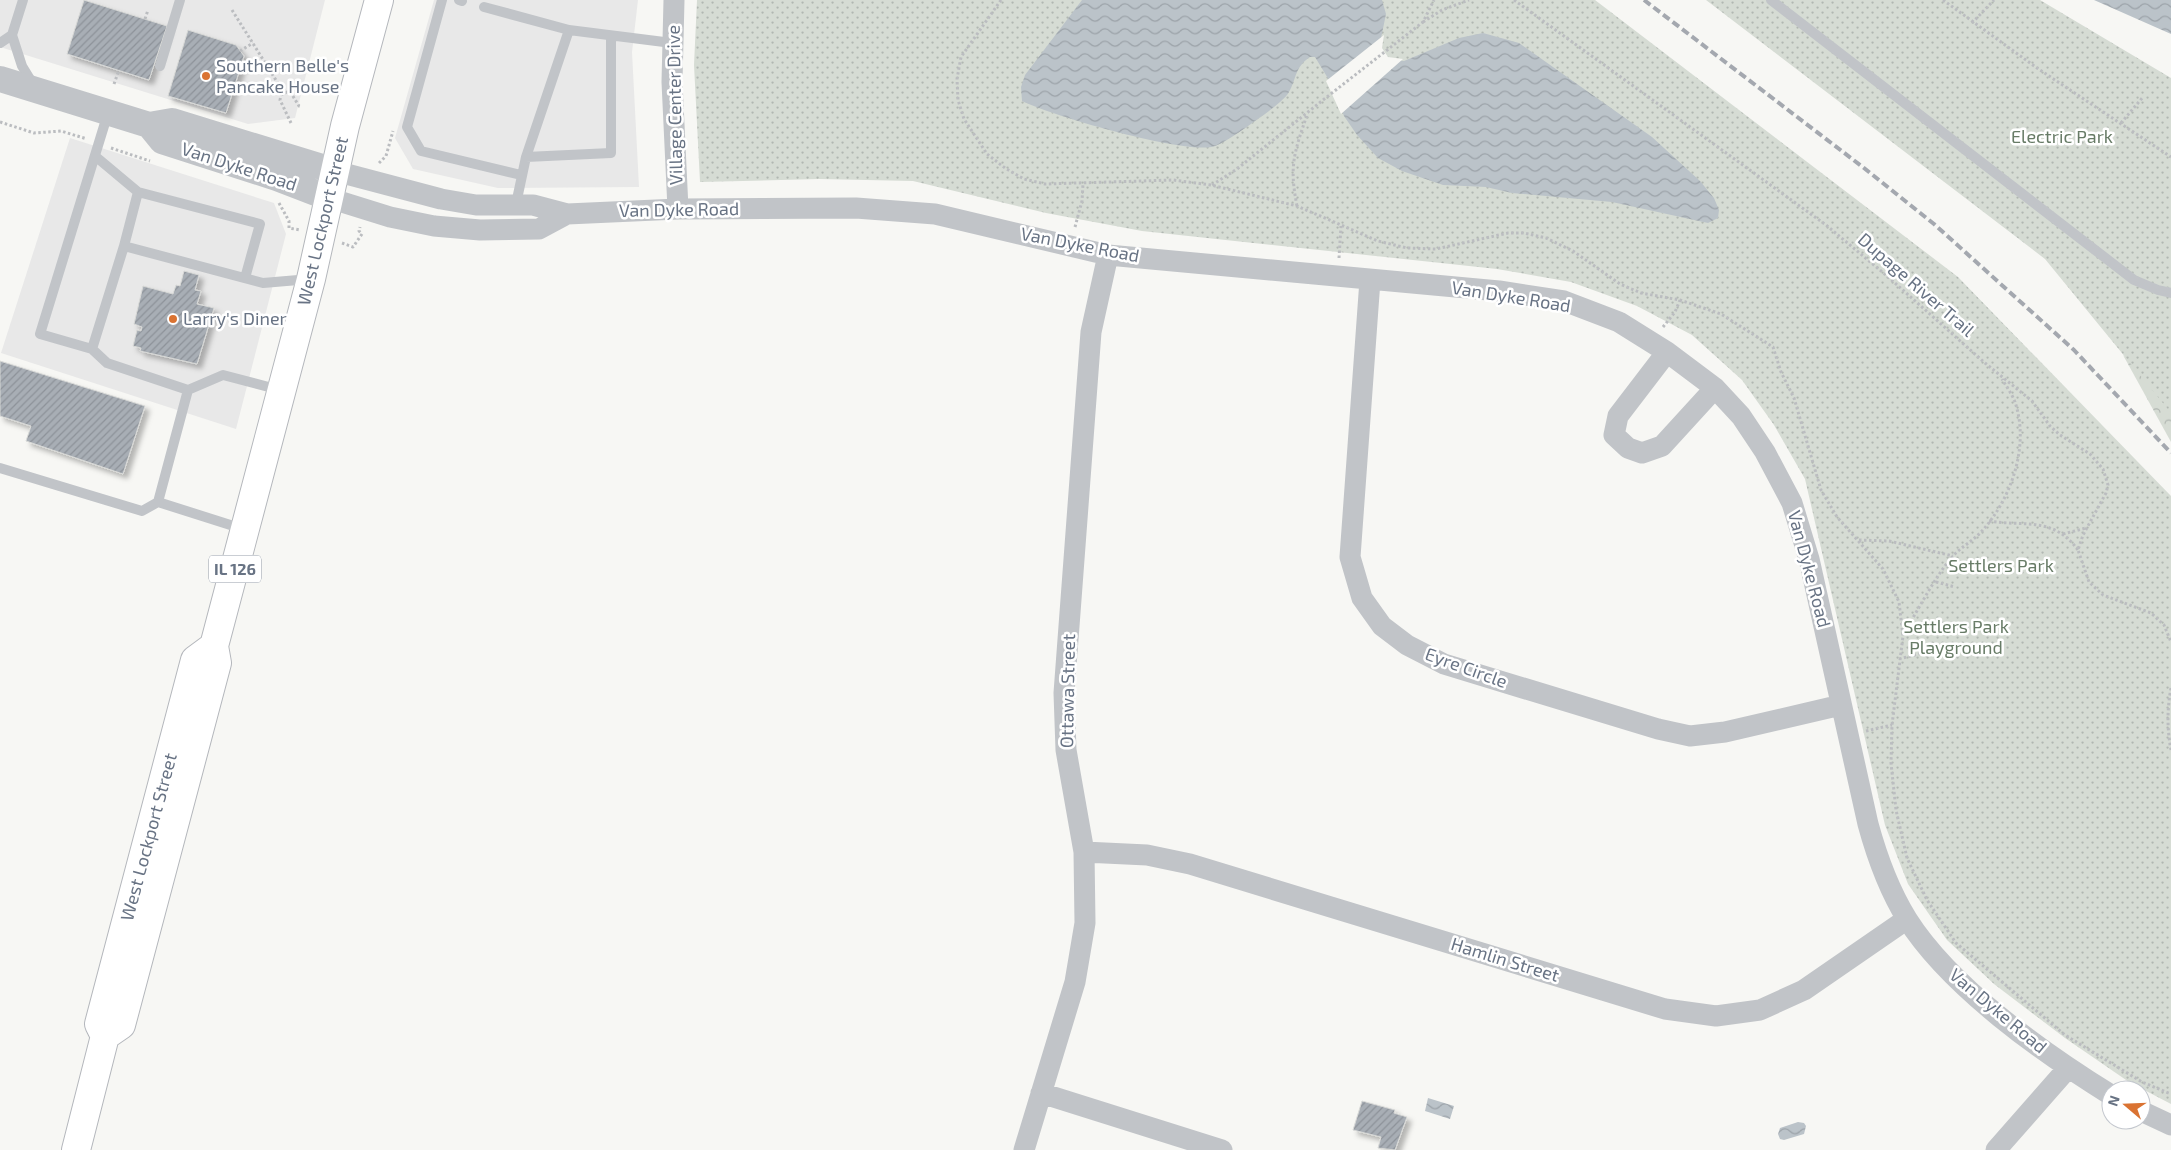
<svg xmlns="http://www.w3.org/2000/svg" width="2171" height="1150" font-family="'Exo 2',sans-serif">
	<defs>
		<pattern id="forest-crowns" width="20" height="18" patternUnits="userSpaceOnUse" patternTransform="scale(1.25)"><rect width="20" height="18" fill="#d6dcd4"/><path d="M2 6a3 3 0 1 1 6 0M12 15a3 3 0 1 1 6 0" fill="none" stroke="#b1b7b2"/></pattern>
		<pattern id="park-dots" width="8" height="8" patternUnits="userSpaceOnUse" patternTransform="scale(1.25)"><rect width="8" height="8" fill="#d6dcd4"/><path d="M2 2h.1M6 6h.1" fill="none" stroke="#b1b7b2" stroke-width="1.8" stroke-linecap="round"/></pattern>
		<pattern id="water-waves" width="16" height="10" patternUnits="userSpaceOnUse" patternTransform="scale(1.25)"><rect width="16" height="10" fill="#bbc3c9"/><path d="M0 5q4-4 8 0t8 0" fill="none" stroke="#9ca3a9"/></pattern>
		<pattern id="building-hatch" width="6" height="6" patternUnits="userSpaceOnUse" patternTransform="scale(1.25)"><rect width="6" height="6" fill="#a8aeb5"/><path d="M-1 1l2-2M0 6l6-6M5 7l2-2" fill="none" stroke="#8d9299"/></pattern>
		<filter id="shadow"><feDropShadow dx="4.5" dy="4.5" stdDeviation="2.5" flood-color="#0004"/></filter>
	</defs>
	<rect width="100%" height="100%" fill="#f7f7f4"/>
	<path fill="#e8e8e8" d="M0,0h325l-30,118 -47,6 -248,-77z
		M434,0h204l-6,52 7,135 -141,1 -85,-19 -18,-31z
		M70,138l204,65 12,31 -50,195 -235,-76z"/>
	<path fill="url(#forest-crowns)" d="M2123,355l48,38v49z"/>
	<path fill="url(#park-dots)" d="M697,0h898l363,277 213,219v608l-42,-22 -64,-44 -71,-54 -47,-44 -39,-56 -23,-59 -80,-346 -31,-54 -32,-45 -50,-45 -55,-29 -66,-24 -74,-13 -355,-38 -96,-18 -133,-32 -94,-2 -119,3 -6,-117z
		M1706,0h334l131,78v335l-126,-154z"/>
	<path fill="url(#water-waves)" d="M1082,0h300l4,14 -7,34 7,11 18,2 55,-23 24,-5 36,10 133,94 48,44 14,17 5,12 -1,8 -10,5 -96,-21 -100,-9 -26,-6 -43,-2 -41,-14 -24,-13 -21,-23 -13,-19 -12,-31 -17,-28h-5c-16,11 -13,21 -21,35 -4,7 -14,14 -20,19 -11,8 -42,31 -54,35 -27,10 -165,-31 -193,-45l-1,-14 4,-12z
		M2094,0h77v34z
		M1428,1098l26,8 -4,13 -25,-8z
		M1798,1122l6,1 2,3 -2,8 -20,6 -4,-1 -2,-5 2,-6z"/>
	<path fill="#f7f7f4" d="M1384,35l-2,13 6,9 15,2 -62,55 -15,-33z"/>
	<path fill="url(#building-hatch)" stroke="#d8d9d7" filter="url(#shadow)" d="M84,0l83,26 -18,54 -82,-26z
		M188,30l48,15 8,11 -18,57 -58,-17z
		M184,271l15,4 -4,15 6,1 -4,13 17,4 -17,56 -57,-13 1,-3 -8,-2 4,-16 4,1 1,-4 -8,-3 9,-38 30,8 3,-9 4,1z
		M0,361l145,45 -22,68 -97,-33 5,-15 -31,-10z
		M1362,1101l33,9 -1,3 13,4 -12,33 -17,-2 3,-11 -28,-7z"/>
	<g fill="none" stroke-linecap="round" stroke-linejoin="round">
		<g stroke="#b4b7bc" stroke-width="30">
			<path id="primary" d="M105,1036l16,-11 96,-362 -3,-17 97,-367 34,-153 34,-126
				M76,1150l29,-114 -6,-12 96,-364 19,-14"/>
		</g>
		<path stroke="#bbbdc0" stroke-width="3" stroke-dasharray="2.5 2.5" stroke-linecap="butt" d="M1001,0l-40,57 -4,22 1,21 6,19 23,35 18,14 19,11 21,5 128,-4 38,5 86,21 81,35 29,7 29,1 72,-16h16l22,5 27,13 47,33 21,9 39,7 41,14 52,33 8,25 13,26 27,92 16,27 46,52 16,33 4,34 -11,89 -1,38 5,47 11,48 20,42 29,43 109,92 77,47 29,12
			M1514,0l312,225 61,51 98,87 47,38 18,25 10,9 30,19 13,15 5,16 -2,8 -23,42 -5,15 11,32 14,13 48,18 13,12 7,17
			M1943,0l94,68 134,89
			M232,10l52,83
			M145,19l3,-9
			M1423,22l19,-12 27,-10
			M1972,23l22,-23
			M240,51l13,-8
			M114,84l5,-14
			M0,122l34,11 27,-2 26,8
			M291,123l-11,-23 1,-5 6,-3 4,1 8,13 3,1
			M2121,123l22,-26
			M111,148l39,13
			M379,163l7,-7 7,-25
			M1212,185l25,-16 86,-69 100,-78 11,-22
			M279,203l10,18v7l11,2
			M1297,206c-8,-40 -3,-53 10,-91
			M1075,227l7,-26 1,-17
			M342,243l11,4 9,-13 -3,-3 1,-4
			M1339,258l2,-32
			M1663,327l12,-15 5,-12
			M1989,521c36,6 64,-5 89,29
			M2063,534l23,-6
			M1859,540l30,1 64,15
			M1936,582l19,5
			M1903,634c15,-23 32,-58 50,-78 8,-9 20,-15 29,-25 29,-32 48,-85 33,-129 -3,-8 -9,-16 -13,-23
			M1899,659l23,-6
			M2171,688c-4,21 -4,41 0,62
			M1866,731l26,-6"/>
		<path stroke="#c1c4c8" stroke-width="10" d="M23,0l-11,35 10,31 11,18
			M442,0l-35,127 14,24 100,24
			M459,0l3,1
			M1771,0l363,280 24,10 13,3
			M484,7l85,23
			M0,43l12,-8
			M160,66l20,-66
			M108,113l-68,221 52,15 15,14 81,27 35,-15 57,15
			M526,157l85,-4v-116
			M138,192l122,32 -15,54
			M516,204l10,-47 43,-127 103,13
			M124,246l139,37 47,-4
			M92,349l32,-103 14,-54 -43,-36
			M188,390l-30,112 85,27
			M0,468l142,43 16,-9"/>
		<path stroke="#c1c4c8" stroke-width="21" d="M674,0l-2,82 6,127
			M335,171l106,28 35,6h57l34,9 111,-5 178,-1 79,6 173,41 391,36 65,10 55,21 48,30 48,36 26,28 24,36 27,51 17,56 59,265c9,33 21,66 39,95 43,68 136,134 204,176
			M329,198l61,19 44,9 46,4 59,-1 28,-15
			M1370,280l-20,277 12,41 20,28 25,19 37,19 214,65 32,7 35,-4 116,-27
			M1667,352l-49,64 -4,19 14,13 14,5 20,-7 53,-58
			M1084,852l63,3 43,9 475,145 51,7 44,-6 44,-20 103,-71
			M1041,1093l181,57
			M2141,1111l30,14
			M1024,1150l51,-168 10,-59 -1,-71 -18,-102 -2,-57 27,-361 17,-77
			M1996,1150l72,-82"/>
		<path stroke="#c1c4c8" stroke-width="26" d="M0,79l149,46 23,-4 163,50
			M149,125l13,16 115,37 52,20"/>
		<use href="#primary" stroke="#fff" stroke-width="28"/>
		<path stroke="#a4a8af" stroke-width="4" stroke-dasharray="8 4" stroke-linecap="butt" d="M1644,0l220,168 70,56 140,126 97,103"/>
	</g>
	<g fill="#da7332" stroke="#fff" stroke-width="2">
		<circle cx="206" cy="76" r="5"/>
		<circle cx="173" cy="319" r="5"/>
	</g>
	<g text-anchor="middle" stroke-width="5" stroke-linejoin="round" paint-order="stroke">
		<rect fill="#fff" stroke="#959da9" stroke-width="1" x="209" y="555.5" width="52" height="27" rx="4"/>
		<g font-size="16" font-weight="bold" fill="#687384">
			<text x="235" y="575">IL 126</text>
		</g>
		<g font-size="18" fill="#687384" stroke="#fff" text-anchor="start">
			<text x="216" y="72">Southern Belle's<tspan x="216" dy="21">Pancake House</tspan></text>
			<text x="183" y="325">Larry's Diner</text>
		</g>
		<g font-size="18" fill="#687384" stroke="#fff">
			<text transform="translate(675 105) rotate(-91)" y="6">Village Center Drive</text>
			<text transform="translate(239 167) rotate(18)" y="6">Van Dyke Road</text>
			<text transform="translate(679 210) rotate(-1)" y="6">Van Dyke Road</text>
			<text transform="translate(323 221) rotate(-77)" y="6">West Lockport Street</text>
			<text transform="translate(1080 245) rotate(11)" y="6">Van Dyke Road</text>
			<text transform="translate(1916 285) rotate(41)" y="6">Dupage River Trail</text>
			<text transform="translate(1511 297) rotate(9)" y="6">Van Dyke Road</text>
			<text transform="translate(1809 569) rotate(75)" y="6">Van Dyke Road</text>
			<text transform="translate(1466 668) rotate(20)" y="6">Eyre Circle</text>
			<text transform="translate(1068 691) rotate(-89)" y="6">Ottawa Street</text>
			<text transform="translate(149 837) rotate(-75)" y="6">West Lockport Street</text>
			<text transform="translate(1505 960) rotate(17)" y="6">Hamlin Street</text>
			<text transform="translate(1998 1011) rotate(40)" y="6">Van Dyke Road</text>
		</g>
		<g font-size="18" fill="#677b66" stroke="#fff">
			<text x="2062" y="143">Electric Park</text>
			<text x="2001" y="572">Settlers Park</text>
			<text x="1956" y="633">Settlers Park<tspan x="1956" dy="21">Playground</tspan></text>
		</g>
	</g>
	<g transform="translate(2126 1105) rotate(289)"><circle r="24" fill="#ffffff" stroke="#c3c7ce"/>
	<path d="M0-4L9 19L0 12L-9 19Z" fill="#da7332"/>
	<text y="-8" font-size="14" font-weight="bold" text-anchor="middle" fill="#687384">N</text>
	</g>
</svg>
